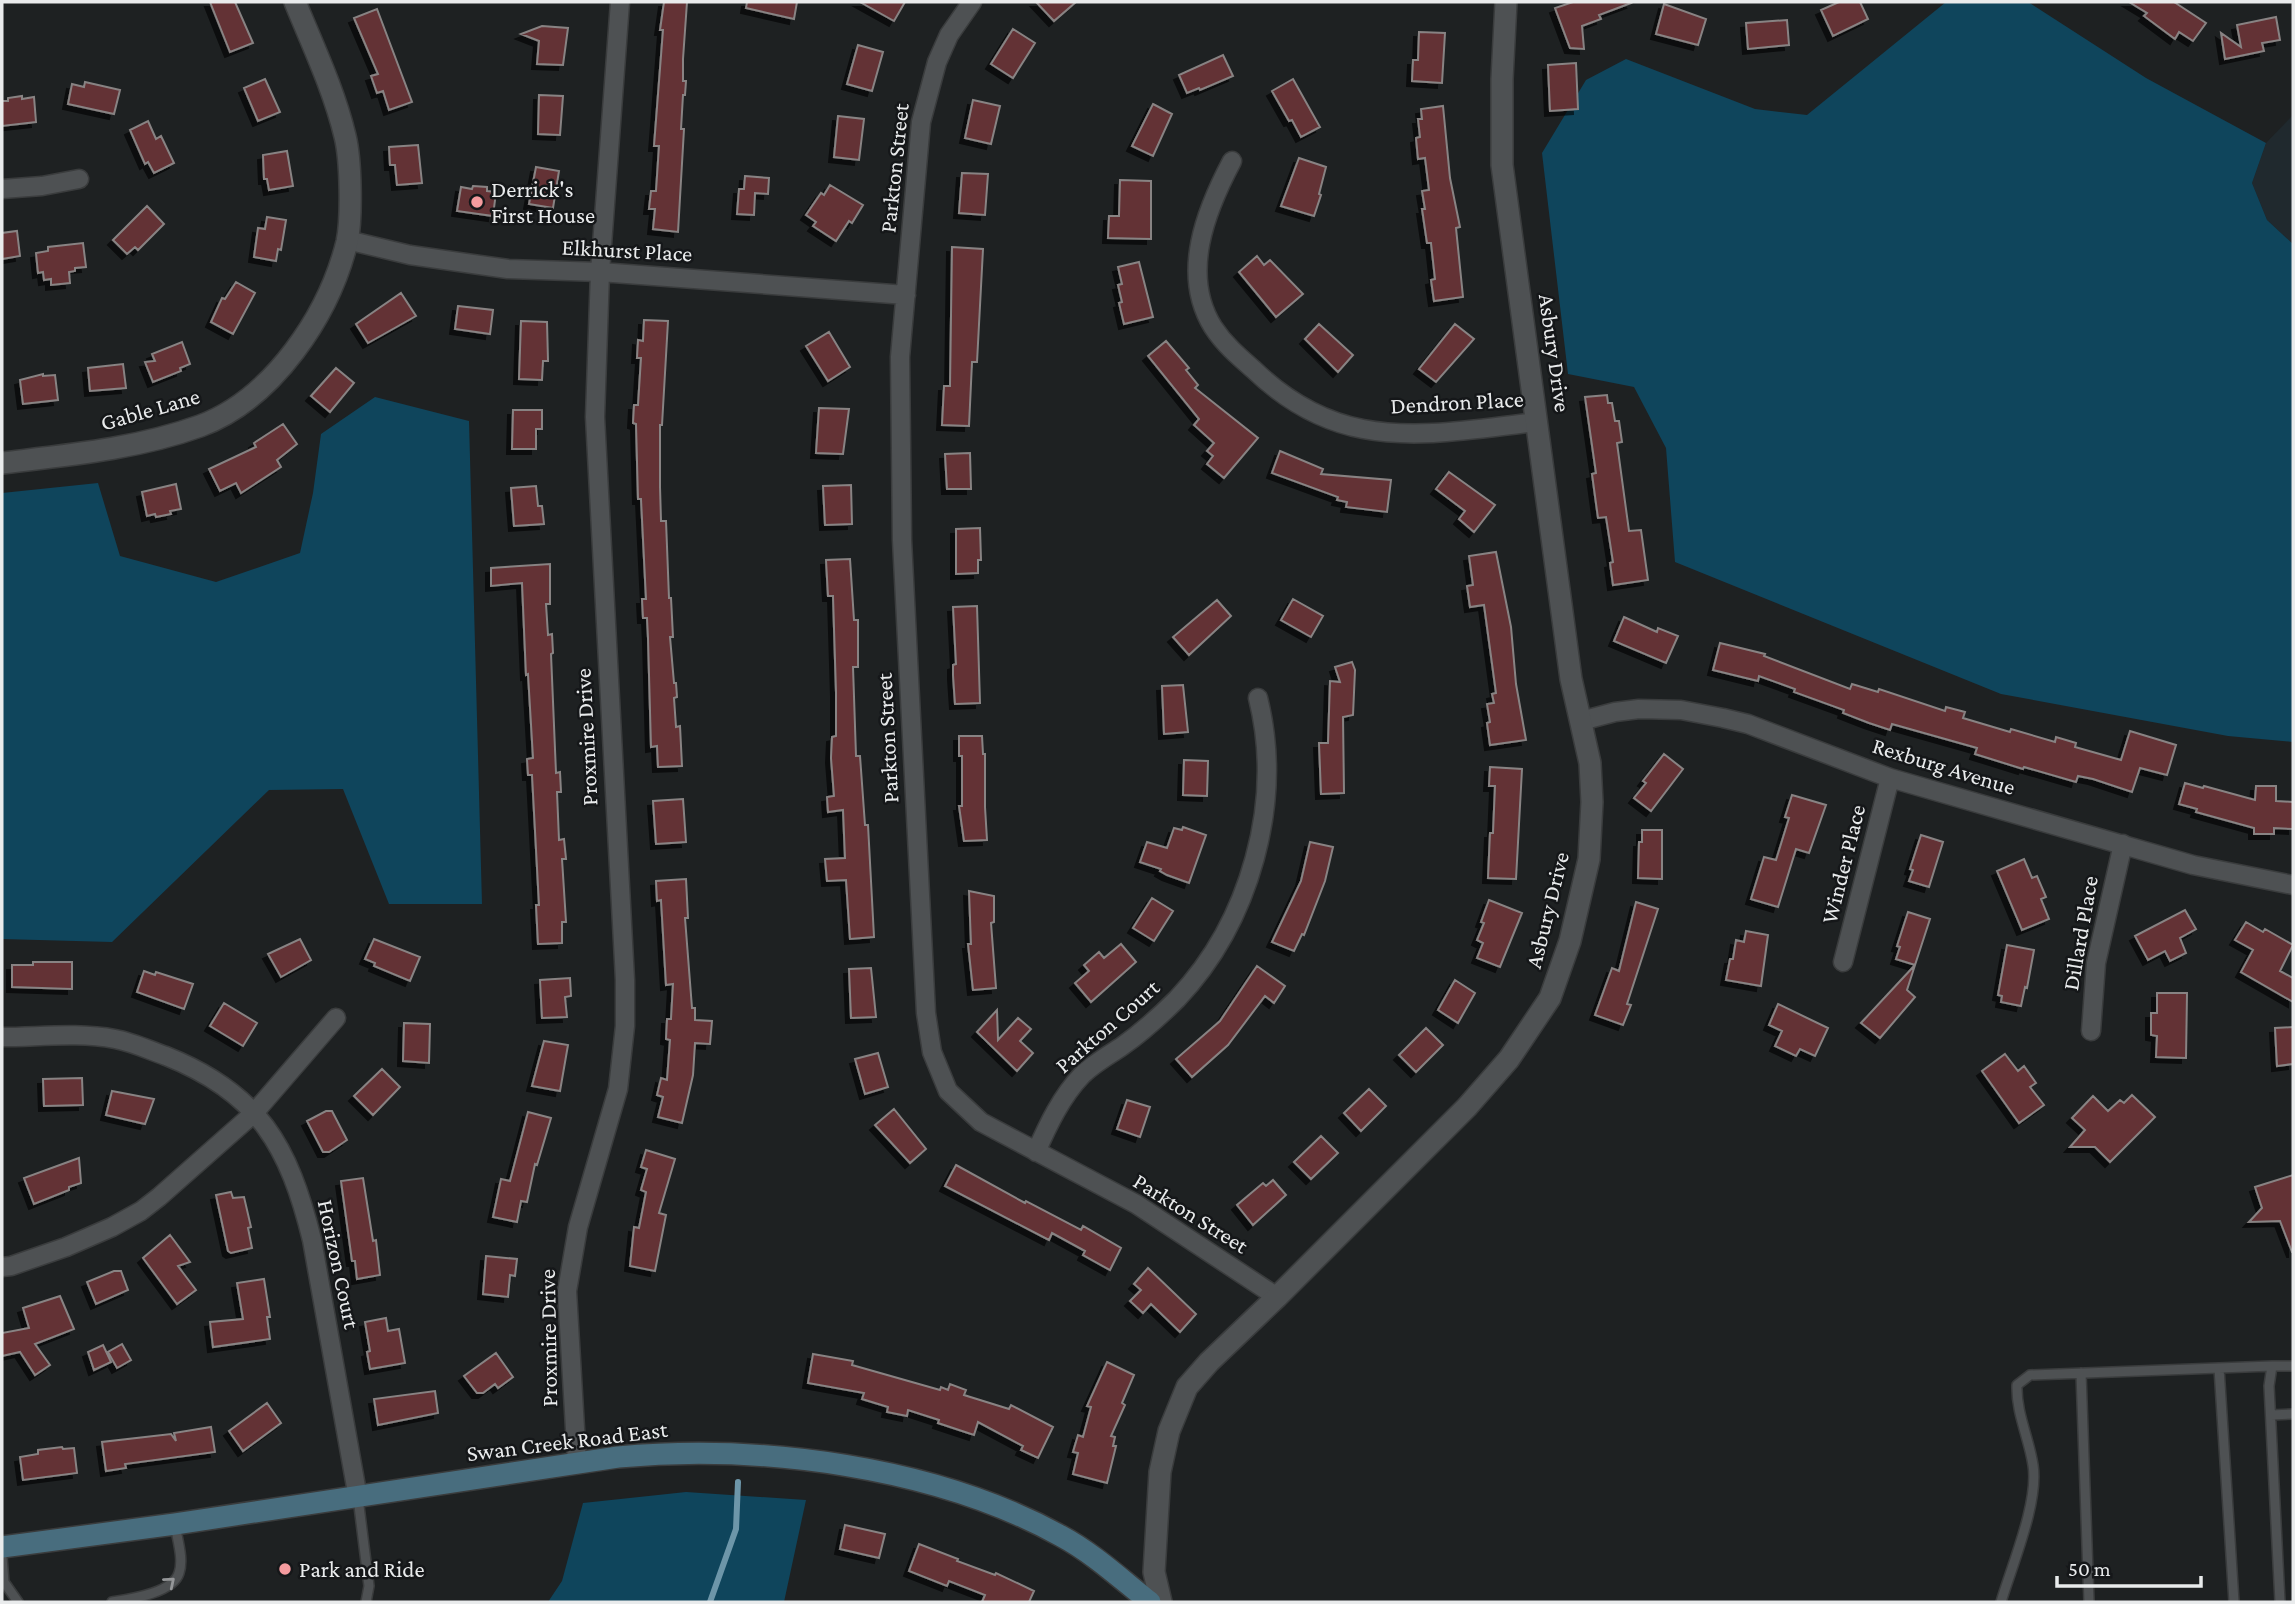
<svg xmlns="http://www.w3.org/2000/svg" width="2295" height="1604" font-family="'Crimson Pro',serif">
	<defs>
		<filter id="shadow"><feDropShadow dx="-5" dy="5" stdDeviation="0" flood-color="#0009"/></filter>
	</defs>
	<rect width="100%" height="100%" fill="#1e2122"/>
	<path fill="#20292e" d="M2293,115v129l-26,-24 -15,-37 14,-40z"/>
	<path fill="#0f455c" d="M1946,2h82l118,76 120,65 -14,40 15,37 26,24v498l-65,-6 -227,-42 -326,-132 -9,-114 -32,-61 -66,-13 -26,-221 44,-73 40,-21 129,50 52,6z
		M375,397l94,24 13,483h-93l-46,-115 -74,1 -157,152 -110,-3v-446l96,-10 22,73 96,26 84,-29 13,-60 8,-59z
		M686,1492l120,8 -22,102h-236l14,-21 21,-78z"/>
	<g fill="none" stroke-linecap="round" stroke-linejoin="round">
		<path stroke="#6d96a9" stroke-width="6" d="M710,1602l26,-73 2,-47"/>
	</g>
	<path fill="#633034" stroke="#888383" stroke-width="2" filter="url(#shadow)" d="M210,2h25l18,41 -23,9z
		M664,2h23l-4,57v22h3l-1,14h-2l-2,34h3l-6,103 -25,-3 2,-20h-6l2,-18h5l3,-45h-5l9,-116h-3z
		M747,2h50l-3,17 -48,-11z
		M860,2h45l-11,19z
		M1036,2h40l-22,19z
		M1573,2h57l1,1 -32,12 2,4 -19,7 2,23 -14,-1 -15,-40z
		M1839,2h21l8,17 -35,17 -12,-26z
		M2129,2h45l32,21 -13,18 -14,-9 -4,7 -31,-23 3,-3z
		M1664,4l42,15 -8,26 -42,-11z
		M377,9l35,93 -23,8 -6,-19 -6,2 -6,-17 7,-2 -24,-56z
		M2276,17l4,23 -18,3 2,8 -39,8 -4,-26 20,14 -4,-22z
		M1787,20l2,25 -41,4 -2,-26z
		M542,26l26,2 -5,37 -26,-1 2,-23 -18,-7z
		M1013,29l22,14 -22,35 -22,-14z
		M1419,32l26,1 -3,50 -30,-2 1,-21h5z
		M858,45l25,7 -11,39 -25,-7z
		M1223,55l10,21 -33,14 -1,-2 -12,5 -8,-18z
		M1576,63l2,46 -28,2 -2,-46z
		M265,79l15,33 -22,9 -14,-33z
		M1293,79l27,48 -19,10 -9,-17 -3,1 -17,-30z
		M85,82l35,8 -6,24 -46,-10 4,-20 12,3z
		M539,95l24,1 -3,39 -22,-1z
		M22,96v3l12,-2 2,25 -34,4v-25h6v-3z
		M973,100l27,6 -9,38 -26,-6z
		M1153,104l19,10 -19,42 -21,-10z
		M1443,106l7,72 10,49 -4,1 7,69 -29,4 -3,-21 4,-1 -4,-36h-4l-5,-34h3l-3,-18 7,-1 -4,-32 -7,1 -2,-21 4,-1 -2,-18h4l-1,-10z
		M838,116l26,3 -5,41 -25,-3z
		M148,121l8,18 5,-3 13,27 -20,10 -6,-11 -3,2 -15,-34z
		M418,145l4,38 -25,2 -2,-20h-5l-1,-18z
		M287,151l6,35 -24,4 -2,-11h-3l-1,-24z
		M1299,158l27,9 -7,27 2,1 -7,21 -33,-10z
		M536,167l23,4 -6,37 -24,-4z
		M962,173l26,1 -3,41 -26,-2z
		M745,176l24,2 -1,16 -13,-1 -1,22 -17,-1 2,-25h5z
		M1120,180l31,1v58l-43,-1 1,-22h10z
		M830,185l33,20 -11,18 -3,-2 -13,20 -23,-15 3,-4 -10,-7 15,-22 3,2z
		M473,186l14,1v4l9,1 -3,24 -36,-5 4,-24 11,2z
		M147,206l17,18 -26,26 -3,-3 -8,7 -14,-14z
		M267,217l19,3 -5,30 -3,-1 -2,12 -22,-4 4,-29 7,1z
		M17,231l3,25 -18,3v-26z
		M83,243l3,24 -11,1v3l-6,1 1,11 -19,2v-6l-7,1 -1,-8 -5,1 -2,-20 12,-2v-4z
		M952,247l31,2 -6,113h-5l-3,64 -27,-1 2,-39h6z
		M1257,256l7,9 6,-5 33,34 -27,23 -37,-45z
		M1139,262l14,55 -29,7 -5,-21 3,-1 -4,-17 4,-1 -4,-17z
		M236,282l19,11 -22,41 -22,-12 11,-24 3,1z
		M401,293l15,23 -48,27 -12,-19z
		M458,306l35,4 -3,24 -35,-5z
		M644,320l24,1 -6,104h-2v62l1,34h5l3,77h2l2,39h-3l4,46h2l1,14 -3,1 2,29 4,-1 2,40 -24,1 -1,-21 -6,1 -3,-109 -1,-20h-4l-1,-19h4l-5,-100h-3l-2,-75 -3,-1 1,-18h4l3,-47h-4l1,-18 5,1z
		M521,321l26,1 1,39h-5l-1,19 -23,-1z
		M1319,324l34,31 -15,17 -33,-33z
		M1455,324l19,15 -38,43 -17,-13z
		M829,332l21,35 -22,14 -22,-35z
		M1166,341l23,27 -3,2 12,15 -3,3 63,50 -34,40 -17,-14 6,-8 -6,-5 7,-8 -20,-18 5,-6 -51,-63z
		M182,342l8,22 -10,4 1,3 -28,11 -8,-20 10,-1 -3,-7z
		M123,364l3,24 -36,3 -2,-23z
		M336,368l18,15 -24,29 -19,-16z
		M43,374v2l12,-1 3,25 -35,4 -3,-24z
		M1607,395l1,8h4l3,18h4l3,21 -5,1 12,88 12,-1 7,50 -35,5 -3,-22 3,-1 -7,-45 -8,1 -6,-44 4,-1 -11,-76z
		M819,408l30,1 -6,45 -27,-1z
		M513,410h29v19h-6v20h-24z
		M283,424l14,20 -20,16 4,7 -40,26 -5,-10 -16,8 -11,-22 47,-22 -2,-4z
		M1280,451l43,18 -2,5 70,6 -4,32 -41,-5 1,-5 -10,-2 1,-3 -66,-24z
		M970,453l1,36h-24l-2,-35z
		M1449,472l46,33 -21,27 -15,-13 6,-8 -29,-22z
		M176,484l5,25 -11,2 1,3 -15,3 -1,-3 -8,2 -5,-24z
		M851,485l1,39 -27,1 -2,-39z
		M536,486l2,20h4l2,18 -30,2 -3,-38z
		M980,528l1,32h-3v13l-22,1v-45z
		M1496,552l15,75 5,57 10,56 -36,5 -3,-22 3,-1 -3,-18 7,-1 -2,-9 4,-1 -12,-88 -14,2 -3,-21 6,-1 -4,-29z
		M850,559l4,61h4v47h-5l3,89h4l5,69h3l6,112 -24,2 -4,-59 -19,1 -2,-22 20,-1 -2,-48 -15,2 -1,-15 7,-1 -3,-38 1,-21 4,-1v-44l-3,-96h-5l-2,-36z
		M550,564v40h-4l2,31 4,-1 1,19 -2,1 5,119 4,-1 1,20h-4l2,48 5,-1 2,20h-4l4,63h-4v21l-24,1 -2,-39h3l-7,-130h-4l-1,-16 6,-1 -5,-84 -2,1 -4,-92 -31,3v-18z
		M1293,599l30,17 -12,21 -30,-17z
		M1217,600l14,16 -42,39 -16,-18z
		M977,606l3,97 -25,1 -2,-29v-10l3,-1 -3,-57z
		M1624,617l33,15 1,-4 20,8 -12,27 -52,-22z
		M1720,643l45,11 -1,2 86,33 2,-5 26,8 1,-3 66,22 1,-4 19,5 -2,6 47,14 1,-3 44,13 1,-5 20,6 -1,4 46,13 9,-29 46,14 -9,30 -27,-7 -8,24 -39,-13 -15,-3 -2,6 -52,-15 -1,2 -48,-15 2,-6 -85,-24 -2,6 -21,-7 -26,-10 1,-3 -50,-18 1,-3 -36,-13 -1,5 -45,-11z
		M1352,662l3,8 -2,45 -10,2 1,76 -23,1 -2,-51h9l2,-62 10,1 -5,-15z
		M1183,685l5,47 -24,2 -2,-48z
		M959,736h23l1,18h2v53l2,33 -23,1 -5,-35h3v-50h-3z
		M1664,754l19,15 -32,42 -17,-13 12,-15 -3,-2z
		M1184,760l24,1 -1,35 -24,-1z
		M1490,767l32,2 -6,110 -28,-1 2,-45h3l2,-47h-6z
		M2185,783l18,5 1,-2 51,14 1,-14h20v15l17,1v27l-19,-1v6h-20v-6l-58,-16 1,-3 -18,-5z
		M1792,795l34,10 -17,48 -13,-4 -18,58 -27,-8 13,-42 12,3 13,-42 -4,-1z
		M683,799l3,43 -30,2 -3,-43z
		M1183,827l23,8 -17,48 -22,-8 -7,-4 1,-2 -21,-7 7,-20 20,6 7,-20 8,2z
		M1642,830h20v49l-24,-1 1,-36h3z
		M1921,835l22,7 -14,45 -20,-6 4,-11 -3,-1z
		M1310,842l23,5 -8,34 -21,54 -2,-1 -8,17 -22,-9 29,-61z
		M2024,859l8,19 5,-2 9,21 -5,2 8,20 -27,11 -25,-59z
		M686,879l2,39h-3l7,90h3v12l17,1 -2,23 -15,-1 -2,32 -11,48 -24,-6 5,-20 -6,-2 4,-17 6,2 3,-40 -4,-1 1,-20h4l2,-35 -7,1 -5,-85 -4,1 -1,-20z
		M969,891l25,5v26l-3,1 5,65 -23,2 -5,-46h3z
		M1152,898l21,13 -19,30 -21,-13z
		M1489,900l33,13 -22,54 -23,-9 6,-15 -6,-3 7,-17 -3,-1z
		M1636,902l22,7 -31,95 4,1 -8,20 -28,-10 17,-47 7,3z
		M2185,910l11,19 -16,9 6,15 -16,8 -5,-10 -17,9 -13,-24z
		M1908,912l22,7 -15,46 -19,-6 4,-12 -3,-1z
		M2246,922l17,10 2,-3 28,16 -13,26 13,7v24l-52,-30 12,-22 -18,-10z
		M1746,931l22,4 -7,51 -35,-6 4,-21h3l3,-19 8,2z
		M300,939l11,21 -30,17 -13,-23z
		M374,939l46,18 -10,24 -36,-15 1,-3 -10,-4z
		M1121,944l15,18 -45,40 -16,-19 14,-12 -5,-6 15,-13 5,6z
		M2007,945l27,5 -7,38 -2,-1 -4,19 -20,-4 1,-6 -4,-1z
		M33,962h39v27l-60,-2v-22h21z
		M1915,965l-8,25 8,7 -35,41 -19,-15z
		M1257,966l28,20 -11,17 -9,-7 -37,49 -36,32 -16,-18 44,-38z
		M871,968l5,49 -25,1 -2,-49z
		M144,971l11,4 1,-3 37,12 -9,25 -47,-17z
		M570,978l1,18 -6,1 2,20 -25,1 -2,-38z
		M1455,980l20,13 -17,30 -20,-13z
		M2157,993h30l-1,65 -30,-1 1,-21 -6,-1v-22h6z
		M224,1003l33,20 -14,23 -33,-20z
		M1778,1004l50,24 -13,28 -15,-7 -4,7 -21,-10 7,-15 -13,-6z
		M997,1010l1,30 20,-22 13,11 -11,12 13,12 -16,18 -40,-39z
		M404,1023l26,1 -1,39 -26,-2z
		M2293,1027v37l-16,2 -2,-38z
		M1426,1028l17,17 -27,27 -17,-17z
		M544,1041l24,4 -8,46 -28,-5z
		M878,1053l10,34 -23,7 -10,-35z
		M2005,1054l13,17 6,-5 12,17 -6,4 14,18 -25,18 -37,-52z
		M382,1069l18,18 -27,28 -19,-19z
		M82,1078l1,27 -39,1 -1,-27z
		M1369,1089l17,17 -25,25 -17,-18z
		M112,1091l42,8 -9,25 -39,-9z
		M2132,1095l23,22 -45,45 -15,-15h-25l15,-17 -13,-12 21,-22 15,15 12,-11 4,3z
		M1127,1100l23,7 -10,30 -23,-8z
		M894,1109l32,40 -16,14 -35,-38z
		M326,1111h6l15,29 -18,12h-6l-16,-31z
		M528,1112l23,6 -14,47 -2,-1 -8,38 -6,-1 -4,21 -24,-5 8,-38 9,2z
		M1321,1136l17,17 -27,26 -17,-17z
		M646,1150l29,9 -16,54 7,2 -11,56 -25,-5 4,-39 5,1 7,-36 -5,-2 6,-21 -6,-2z
		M79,1158l2,25 -12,4v3l-35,14 -10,-26z
		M956,1165l69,38 1,-2 55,29 2,-4 38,22 -11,22 -27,-15 2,-4 -33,-18 -3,7 -104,-54z
		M2293,1175v77h-1l-12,-31 -31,1 13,-14 -7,-21z
		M363,1178l10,63 3,-1 4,35 -23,4 -2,-18h-3l-11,-80z
		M1273,1180l13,15 -33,30 -16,-20 26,-22 3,3z
		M231,1192l2,6 11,-1 7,30 -3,1 4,20 -21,5 -3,-2 -12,-56z
		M170,1235l20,27 -12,4 18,24 -19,14 -34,-46z
		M486,1256l31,3 -2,17 -5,-1 -2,22 -25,-3z
		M1148,1268l48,46 -16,18 -29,-28 -8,9 -13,-12 11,-11 -7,-6z
		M114,1271h7l7,19 -32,14 -9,-22z
		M264,1279l6,38h-3l3,22 -57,8 -3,-25 33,-3 -6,-36z
		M60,1296l14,33 -39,15 15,21 -15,10 -15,-23 -18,4v-23l27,-5 -6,-20z
		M386,1318l2,13 11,-2 6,34 -35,6 -3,-17 3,-1 -5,-29z
		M122,1344l9,16 -14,8 -9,-16z
		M103,1345l8,17 -17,8 -6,-18z
		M496,1353l17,24 -15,11 -3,-4 -12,9h-6l-13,-17z
		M813,1354l40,7 -1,4 88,25 1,-3 7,3 2,-6 16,6 -2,5 45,14 2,-4 42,22 -15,31 -17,-8 2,-4 -45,-24 -4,13 -36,-12 1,-3 -31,-10 -1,6 -20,-4 1,-5 -26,-8 2,-6 -56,-10z
		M1107,1362l27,13 -12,28 3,2 -14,31 4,1 -2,9h3l-9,37 -34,-9 5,-21 -5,-1 5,-17 5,2 8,-30 -4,-1z
		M435,1391l3,22 -60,12 -4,-26z
		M267,1403l14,20 -38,28 -14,-20z
		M211,1427l4,25 -90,12 1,4 -20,3 -4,-29 69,-8 5,7 -2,-8z
		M62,1447l1,2 11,-1 3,25 -54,7 -3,-23 18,-3v-4z
		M845,1525l40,9 -6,24 -39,-9z
		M919,1544l39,15 -1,2 38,14 1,-2 38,18 -5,11h-47l3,-7 -36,-14 -2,5 -38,-15z"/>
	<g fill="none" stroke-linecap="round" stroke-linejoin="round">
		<g stroke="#3a3c3d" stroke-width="12">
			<path id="service" d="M2219,1368l15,234
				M2081,1373l8,229
				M2271,1415l22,-1
				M358,1498l11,88 -3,16
				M2,1557l2,25 14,20
				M112,1602c18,-3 61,-9 67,-29 5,-14 -2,-34 -4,-49
				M2001,1602c11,-37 38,-100 32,-137 -4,-27 -17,-52 -16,-80l13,-10 242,-9
				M2280,1602l-11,-216 3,-20h21"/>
		</g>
		<g stroke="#3a3c3d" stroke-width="21">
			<path id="minor" d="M972,2l-23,33 -12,27 -16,60 -21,235 2,183 24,473 6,39 16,39 33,31 155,82 141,93
				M1232,161c-26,49 -52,113 -19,166 11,17 25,29 40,42 31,30 68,52 110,60 56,11 118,-1 174,-7
				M2,189l40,-3 37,-7
				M347,240l63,15 98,14 92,3 306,23
				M1581,721l34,-9 24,-3 42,1 42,8 25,6 142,54 303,87 100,20
				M1843,962l47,-184
				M2091,1031l5,-68 27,-119
				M2,1037c37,0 76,-5 113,2 17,3 34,11 51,17 93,37 123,90 146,184l46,258
				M1036,1152c12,-27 25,-55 46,-77 11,-11 25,-19 39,-28 20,-14 39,-31 56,-48 73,-77 107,-197 81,-301
				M2,1267l9,-1 55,-19 46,-20 29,-16 18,-14 95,-84 82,-95
				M577,1463l-10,-172 11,-64 40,-138 7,-63v-46l-30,-563 5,-145 20,-270"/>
		</g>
		<g stroke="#3a3c3d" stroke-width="24">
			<path id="tertiary" d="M2,463c67,-8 134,-14 198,-37 73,-27 129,-111 147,-184 5,-24 4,-82 -2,-106 -11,-46 -32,-90 -50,-134
				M1161,1602l-7,-30 6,-100 9,-41 18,-44 22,-25 68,-65 190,-190 42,-48 41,-61 20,-57 19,-82 3,-57 -2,-39 -19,-84 -69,-514v-86l4,-77"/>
		</g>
		<g stroke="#3a3c3d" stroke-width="24">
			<path id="secondary" d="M2,1547l173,-23 443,-67c143,-13 316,9 443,79 32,17 61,44 89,66"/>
		</g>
		<use href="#service" stroke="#4e5153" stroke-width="9"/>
		<use href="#minor" stroke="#4e5153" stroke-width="18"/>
		<use href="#tertiary" stroke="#4e5153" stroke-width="21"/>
		<use href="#secondary" stroke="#486d7e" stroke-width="21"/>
	</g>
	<defs><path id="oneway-chevron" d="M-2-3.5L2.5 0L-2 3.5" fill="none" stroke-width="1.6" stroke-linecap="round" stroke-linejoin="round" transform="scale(1.75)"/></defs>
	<use stroke="#949698" href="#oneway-chevron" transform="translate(170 1582) rotate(-40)"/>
	<g fill="#f59b9e" stroke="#151719" stroke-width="2.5">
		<circle cx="477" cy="202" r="7"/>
		<circle cx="285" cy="1569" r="7"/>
	</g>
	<g text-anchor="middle" stroke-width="5" stroke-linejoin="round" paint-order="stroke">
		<g font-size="23" fill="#e9ebec" stroke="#151719">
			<text transform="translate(894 168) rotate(-84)" y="8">Parkton Street</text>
			<text transform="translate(627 250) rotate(3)" y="8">Elkhurst Place</text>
			<text transform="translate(1555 353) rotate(82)" y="8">Asbury Drive</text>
			<text transform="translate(1457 402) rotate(-3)" y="8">Dendron Place</text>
			<text transform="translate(150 409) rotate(-16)" y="8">Gable Lane</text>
			<text transform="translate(586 737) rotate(-93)" y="8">Proxmire Drive</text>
			<text transform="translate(887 738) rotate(-93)" y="8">Parkton Street</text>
			<text transform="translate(1944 766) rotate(17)" y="8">Rexburg Avenue</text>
			<text transform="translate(1843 864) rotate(-76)" y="8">Winder Place</text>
			<text transform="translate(1547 910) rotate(-76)" y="8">Asbury Drive</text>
			<text transform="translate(2080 933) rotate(-80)" y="8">Dillard Place</text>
			<text transform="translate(1107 1026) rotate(-41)" y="8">Parkton Court</text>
			<text transform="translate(1191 1213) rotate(32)" y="8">Parkton Street</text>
			<text transform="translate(339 1264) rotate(78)" y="8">Horizon Court</text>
			<text transform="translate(548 1338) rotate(-91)" y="8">Proxmire Drive</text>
			<text transform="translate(567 1441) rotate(-7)" y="8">Swan Creek Road East</text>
		</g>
		<g font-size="23" fill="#e9ebec" stroke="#151719" text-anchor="start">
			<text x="491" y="197">Derrick's<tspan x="491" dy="26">First House</tspan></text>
			<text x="299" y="1577">Park and Ride</text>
		</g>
	</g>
	<rect width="2295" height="1604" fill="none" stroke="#e9ebec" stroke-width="7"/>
	<path d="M2057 1576v10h144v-10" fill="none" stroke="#e9ebec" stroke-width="3.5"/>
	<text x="2068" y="1576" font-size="21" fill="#e9ebec" stroke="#151719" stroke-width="5" paint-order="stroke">50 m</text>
</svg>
